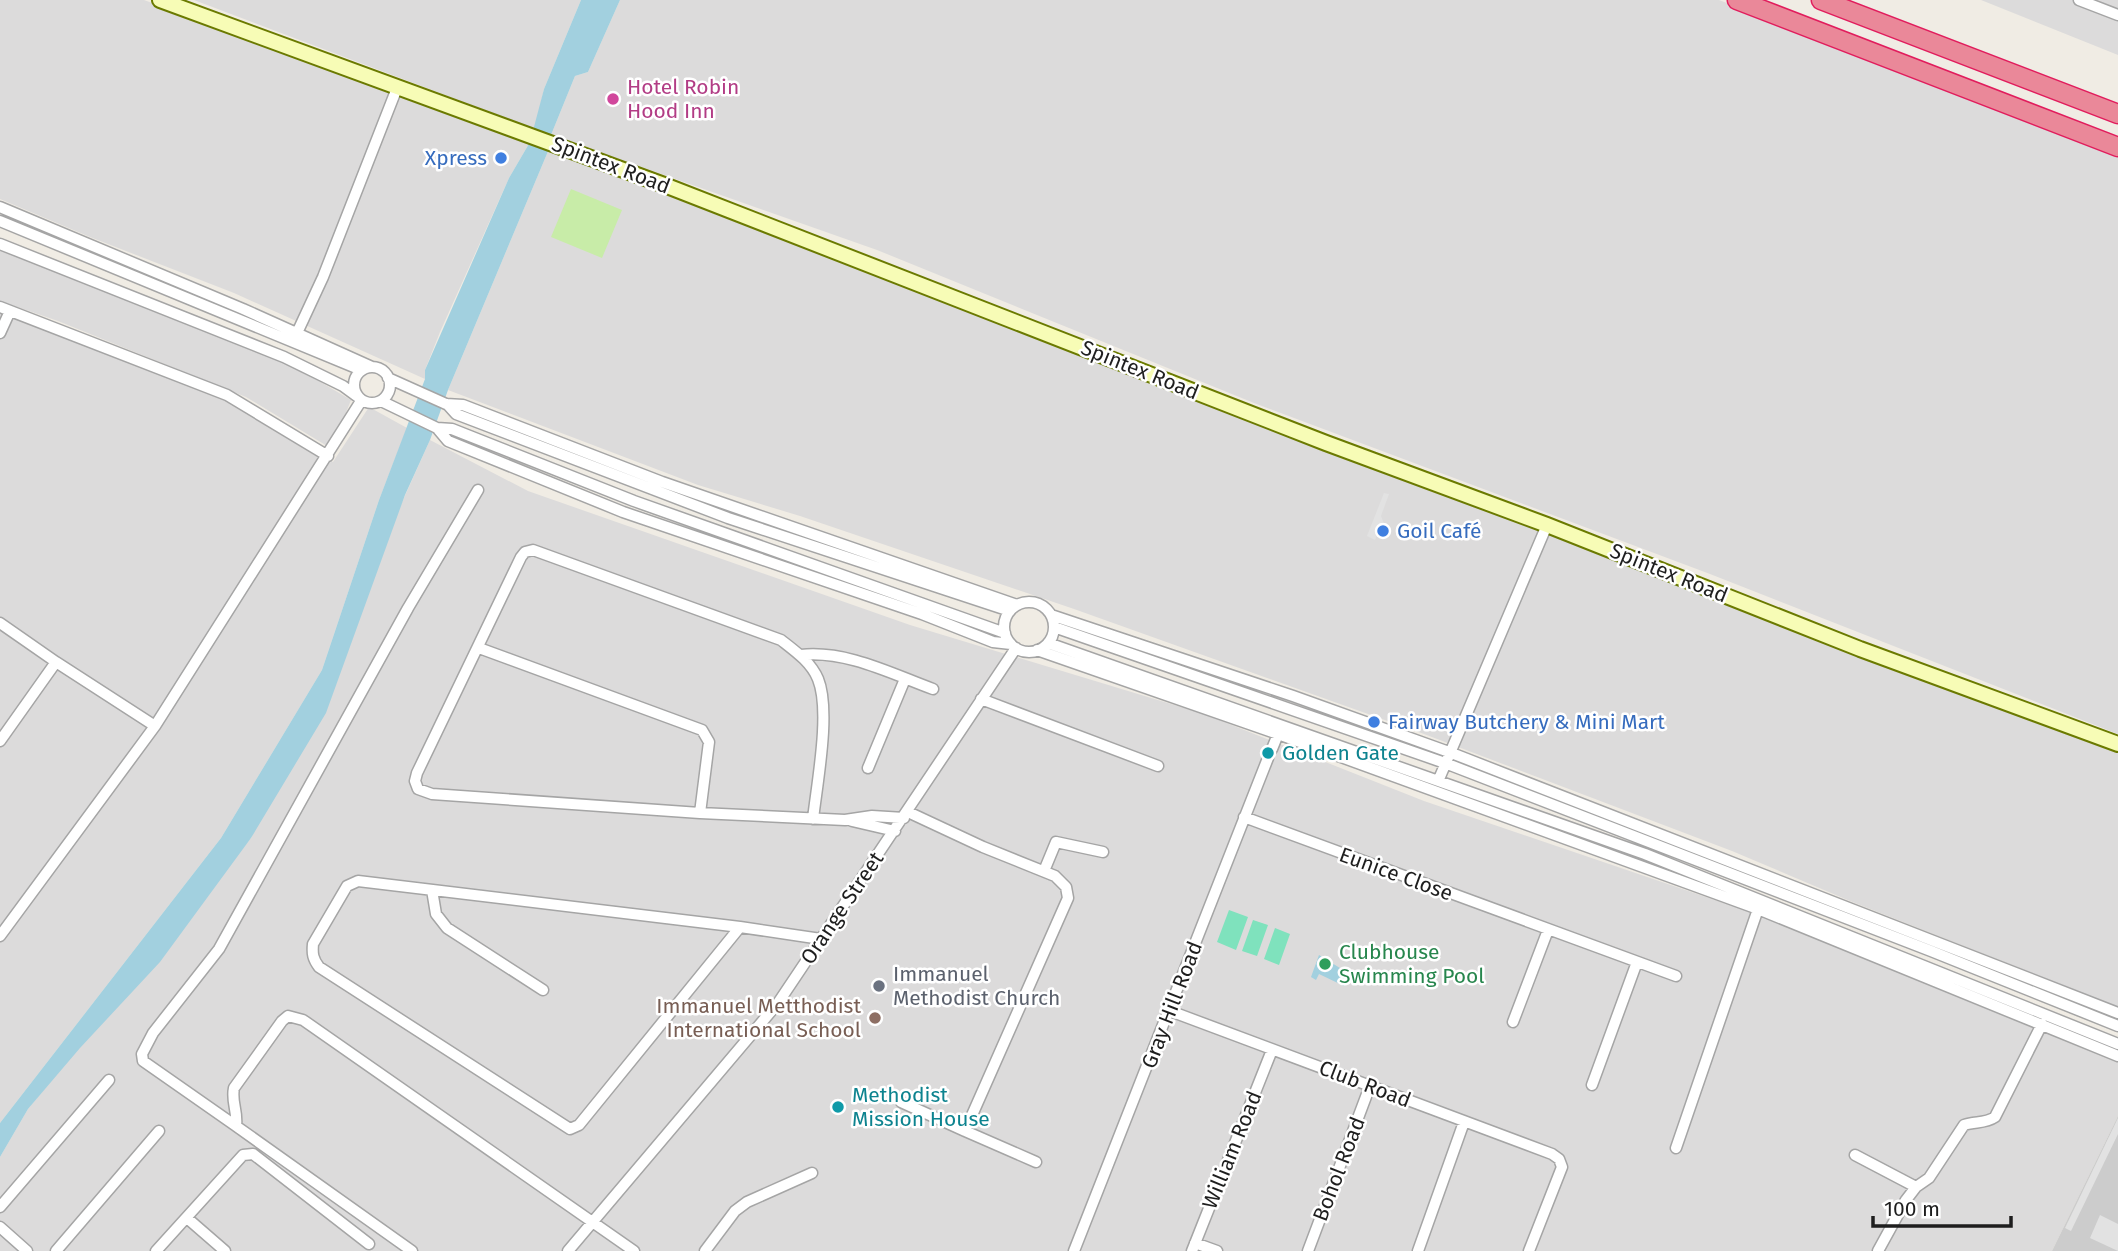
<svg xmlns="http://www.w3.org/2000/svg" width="2118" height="1251" font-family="'Fira Sans',sans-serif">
	<rect width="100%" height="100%" fill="#f0ece4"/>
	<path fill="#dcdbdb" d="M0,0h144l386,142 -21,36 -69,154 -15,38v9l-191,-86 -144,-56 -90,-38z
		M194,0h387l-37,89 -9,40z
		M620,0h1099l399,154v580l-408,-160 -456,-171 -377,-153 -326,-115 24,-59 13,-4z
		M1981,0h137v55z
		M549,149l1569,602v256l-268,-106 -118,-50 -308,-117 -350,-125 -274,-93 -102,-31 -250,-95z
		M0,248l295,119 56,33 -6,15 -18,31 -81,-49 -188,-76 -58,-20z
		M0,313l241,92 92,57 36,-55 38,21 -28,72 -57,170 -101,168 -221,285z
		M430,440l98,51 382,134 294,89 220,87 326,111 270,108 98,41v55l-66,135h-2052v-94l28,-48 223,-271z"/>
	<path fill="#ccc" d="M2118,1116v135h-66z"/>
	<path fill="#c8eca8" d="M571,189l51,21 -20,48 -51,-21z"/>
	<path fill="#7fe2bd" d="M1229,910l19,7 -12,33 -19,-8z
		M1253,920l15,5 -11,31 -15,-5z
		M1275,928l15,6 -11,31 -15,-6z"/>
	<path fill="#e2e2e2" d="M1384,493l5,1 -8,22 2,5 -8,19 -8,-4z
		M2118,1118v16l-47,97 -6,-3z
		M2100,1215l18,9v27l-28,-13z"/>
	<path fill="#a2d0df" d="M581,0h39l-32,72 -13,4 -24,59 -2,14 -101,241 -18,50 -25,55 -79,218 -75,125 -91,124 -80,86 -52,61 -28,48v-34l221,-285 101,-168 57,-170 46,-121v-9l84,-192 21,-36 14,-53z
		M1319,955l29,18 -4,13 -25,-12 -3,6 -5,-3z"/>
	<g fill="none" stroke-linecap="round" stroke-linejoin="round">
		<g stroke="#a5a5a5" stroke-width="13">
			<path id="minor" d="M2079,0l39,15
				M0,207l243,102 129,58
				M0,221l361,149
				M0,244l284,113 59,29 15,11
				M0,307l227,88 101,61
				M0,333l10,-22
				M297,333l26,-56 74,-189
				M354 385a18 18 0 1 1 36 0a18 18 0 1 1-36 0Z
				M388,378l58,26 17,1 199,77 355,123
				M381,401l56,27 15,1 182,72 371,132
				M447,404l9,10 272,104 282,93
				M437,428l11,13 175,71 299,102 71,28 18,2
				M1004 627a25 25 0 1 1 50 0a25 25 0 1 1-50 0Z
				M1051,615l242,81 156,56 669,261
				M0,623l56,39 99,64
				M1054,627l391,136 486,188 187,75
				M1048,643l597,211 473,190
				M479,648l223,82 7,12 -9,71
				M1037,650l241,84 480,175 360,147
				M801,655c45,-5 91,19 132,34
				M981,699l177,67
				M0,741l56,-79
				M1272,749l6,-15
				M868,768l37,-89
				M1439,779l108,-254
				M908,812l75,35 72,29 11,11 2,11 -103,233 71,31
				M1244,817l432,159
				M813,819c4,-36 18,-108 5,-140 -7,-17 -23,-28 -37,-39l-248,-90 -8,2 -4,5 -104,216 -2,8 3,8 14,5 268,19 145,7 27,-4 32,2
				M852,821l43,10
				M1044,871l12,-29 47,10
				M432,890l4,24 11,14 96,62
				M740,927l-161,198 -9,4 -251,-162c-6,-8 -7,-13 -6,-23l34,-58 11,-5 382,46 81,12
				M0,936l155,-210 206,-325
				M1170,1011l382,143 7,5 3,8 -33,84
				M1513,1022l35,-92
				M1592,1085l45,-123
				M901,1102l64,29
				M236,1126l-93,-65 -1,-7 11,-21 66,-84 189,-341 70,-118
				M1676,1148l82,-239
				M1855,1155l61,32
				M0,1207l109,-127
				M187,1218l38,33
				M0,1227l27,24
				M1195,1243l22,8
				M56,1251l103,-120
				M156,1251l87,-96 10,-1 116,90
				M412,1251l-176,-125c2,-15 -5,-24 -2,-38l48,-67 6,-5 15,4 331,231
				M568,1251l210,-248 238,-355
				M705,1251l30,-40 12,-9 65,-29
				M1074,1251l194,-493
				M1192,1251l80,-201
				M1308,1251l62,-165
				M1418,1251l46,-129
				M1878,1251l28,-51 10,-13 13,-9 35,-53c11,-4 21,-1 31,-8l47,-93"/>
		</g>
		<g stroke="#6b7a00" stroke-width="18">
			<path id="secondary" d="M160,0l507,186 659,257 221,82 313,124 258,95"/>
		</g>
		<g stroke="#e11d5d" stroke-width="21">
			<path id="motorway" d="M1737,0l381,147
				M1821,0l297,114"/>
		</g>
		<use href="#minor" stroke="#fff" stroke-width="10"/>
		<use href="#secondary" stroke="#f7fcb6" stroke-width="14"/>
		<use href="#motorway" stroke="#ea8899" stroke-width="18"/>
	</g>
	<circle fill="#d1479c" stroke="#fff" stroke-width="2.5" cx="613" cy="99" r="7"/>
	<g fill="#3f7fe0" stroke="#fff" stroke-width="2.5">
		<circle cx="501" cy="158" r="7"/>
		<circle cx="1383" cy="531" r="7"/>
		<circle cx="1374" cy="722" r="7"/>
	</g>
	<g fill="#0f9aa8" stroke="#fff" stroke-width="2.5">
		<circle cx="1268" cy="753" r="7"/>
		<circle cx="838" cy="1107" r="7"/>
	</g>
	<circle fill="#2e9e5b" stroke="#fff" stroke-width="2.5" cx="1325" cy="964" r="7"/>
	<circle fill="#6b7280" stroke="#fff" stroke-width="2.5" cx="879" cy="986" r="7"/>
	<circle fill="#8d6e63" stroke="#fff" stroke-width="2.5" cx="875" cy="1018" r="7"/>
	<g text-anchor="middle" stroke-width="5" stroke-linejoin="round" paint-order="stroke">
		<g font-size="21" fill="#b23c85" stroke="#fff" text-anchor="start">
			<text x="627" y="94">Hotel Robin<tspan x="627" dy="24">Hood Inn</tspan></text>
		</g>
		<g font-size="21" fill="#366cbe" stroke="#fff" text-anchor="start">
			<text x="487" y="165" text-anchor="end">Xpress</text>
			<text x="1397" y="538">Goil Café</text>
			<text x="1388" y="729">Fairway Butchery &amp; Mini Mart</text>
		</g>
		<g font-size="21" fill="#1e1e1e" stroke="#fff">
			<text transform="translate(611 165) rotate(21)" y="7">Spintex Road</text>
			<text transform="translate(1140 370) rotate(22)" y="7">Spintex Road</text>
			<text transform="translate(1669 573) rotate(22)" y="7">Spintex Road</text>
			<text transform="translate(1396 874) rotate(20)" y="7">Eunice Close</text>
			<text transform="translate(842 908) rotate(-56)" y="7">Orange Street</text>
			<text transform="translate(1172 1005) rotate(-69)" y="7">Gray Hill Road</text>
			<text transform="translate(1365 1084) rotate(21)" y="7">Club Road</text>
			<text transform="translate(1232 1150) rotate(-68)" y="7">William Road</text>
			<text transform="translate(1339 1169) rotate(-69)" y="7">Bohol Road</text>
		</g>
		<g font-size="21" fill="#0d838f" stroke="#fff" text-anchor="start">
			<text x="1282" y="760">Golden Gate</text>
			<text x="852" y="1102">Methodist<tspan x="852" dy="24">Mission House</tspan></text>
		</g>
		<g font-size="21" fill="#27864d" stroke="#fff" text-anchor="start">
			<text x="1339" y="959">Clubhouse<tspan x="1339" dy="24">Swimming Pool</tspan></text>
		</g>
		<g font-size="21" fill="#5b616d" stroke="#fff" text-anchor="start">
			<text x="893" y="981">Immanuel<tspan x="893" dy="24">Methodist Church</tspan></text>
		</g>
		<g font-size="21" fill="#785e54" stroke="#fff" text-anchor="end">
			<text x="861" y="1013">Immanuel Metthodist<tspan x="861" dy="24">International School</tspan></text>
		</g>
	</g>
	<path d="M1873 1216v10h138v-10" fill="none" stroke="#1e1e1e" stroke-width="3.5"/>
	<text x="1884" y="1216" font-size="21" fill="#1e1e1e" stroke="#ffffff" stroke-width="5" paint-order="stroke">100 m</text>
</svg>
